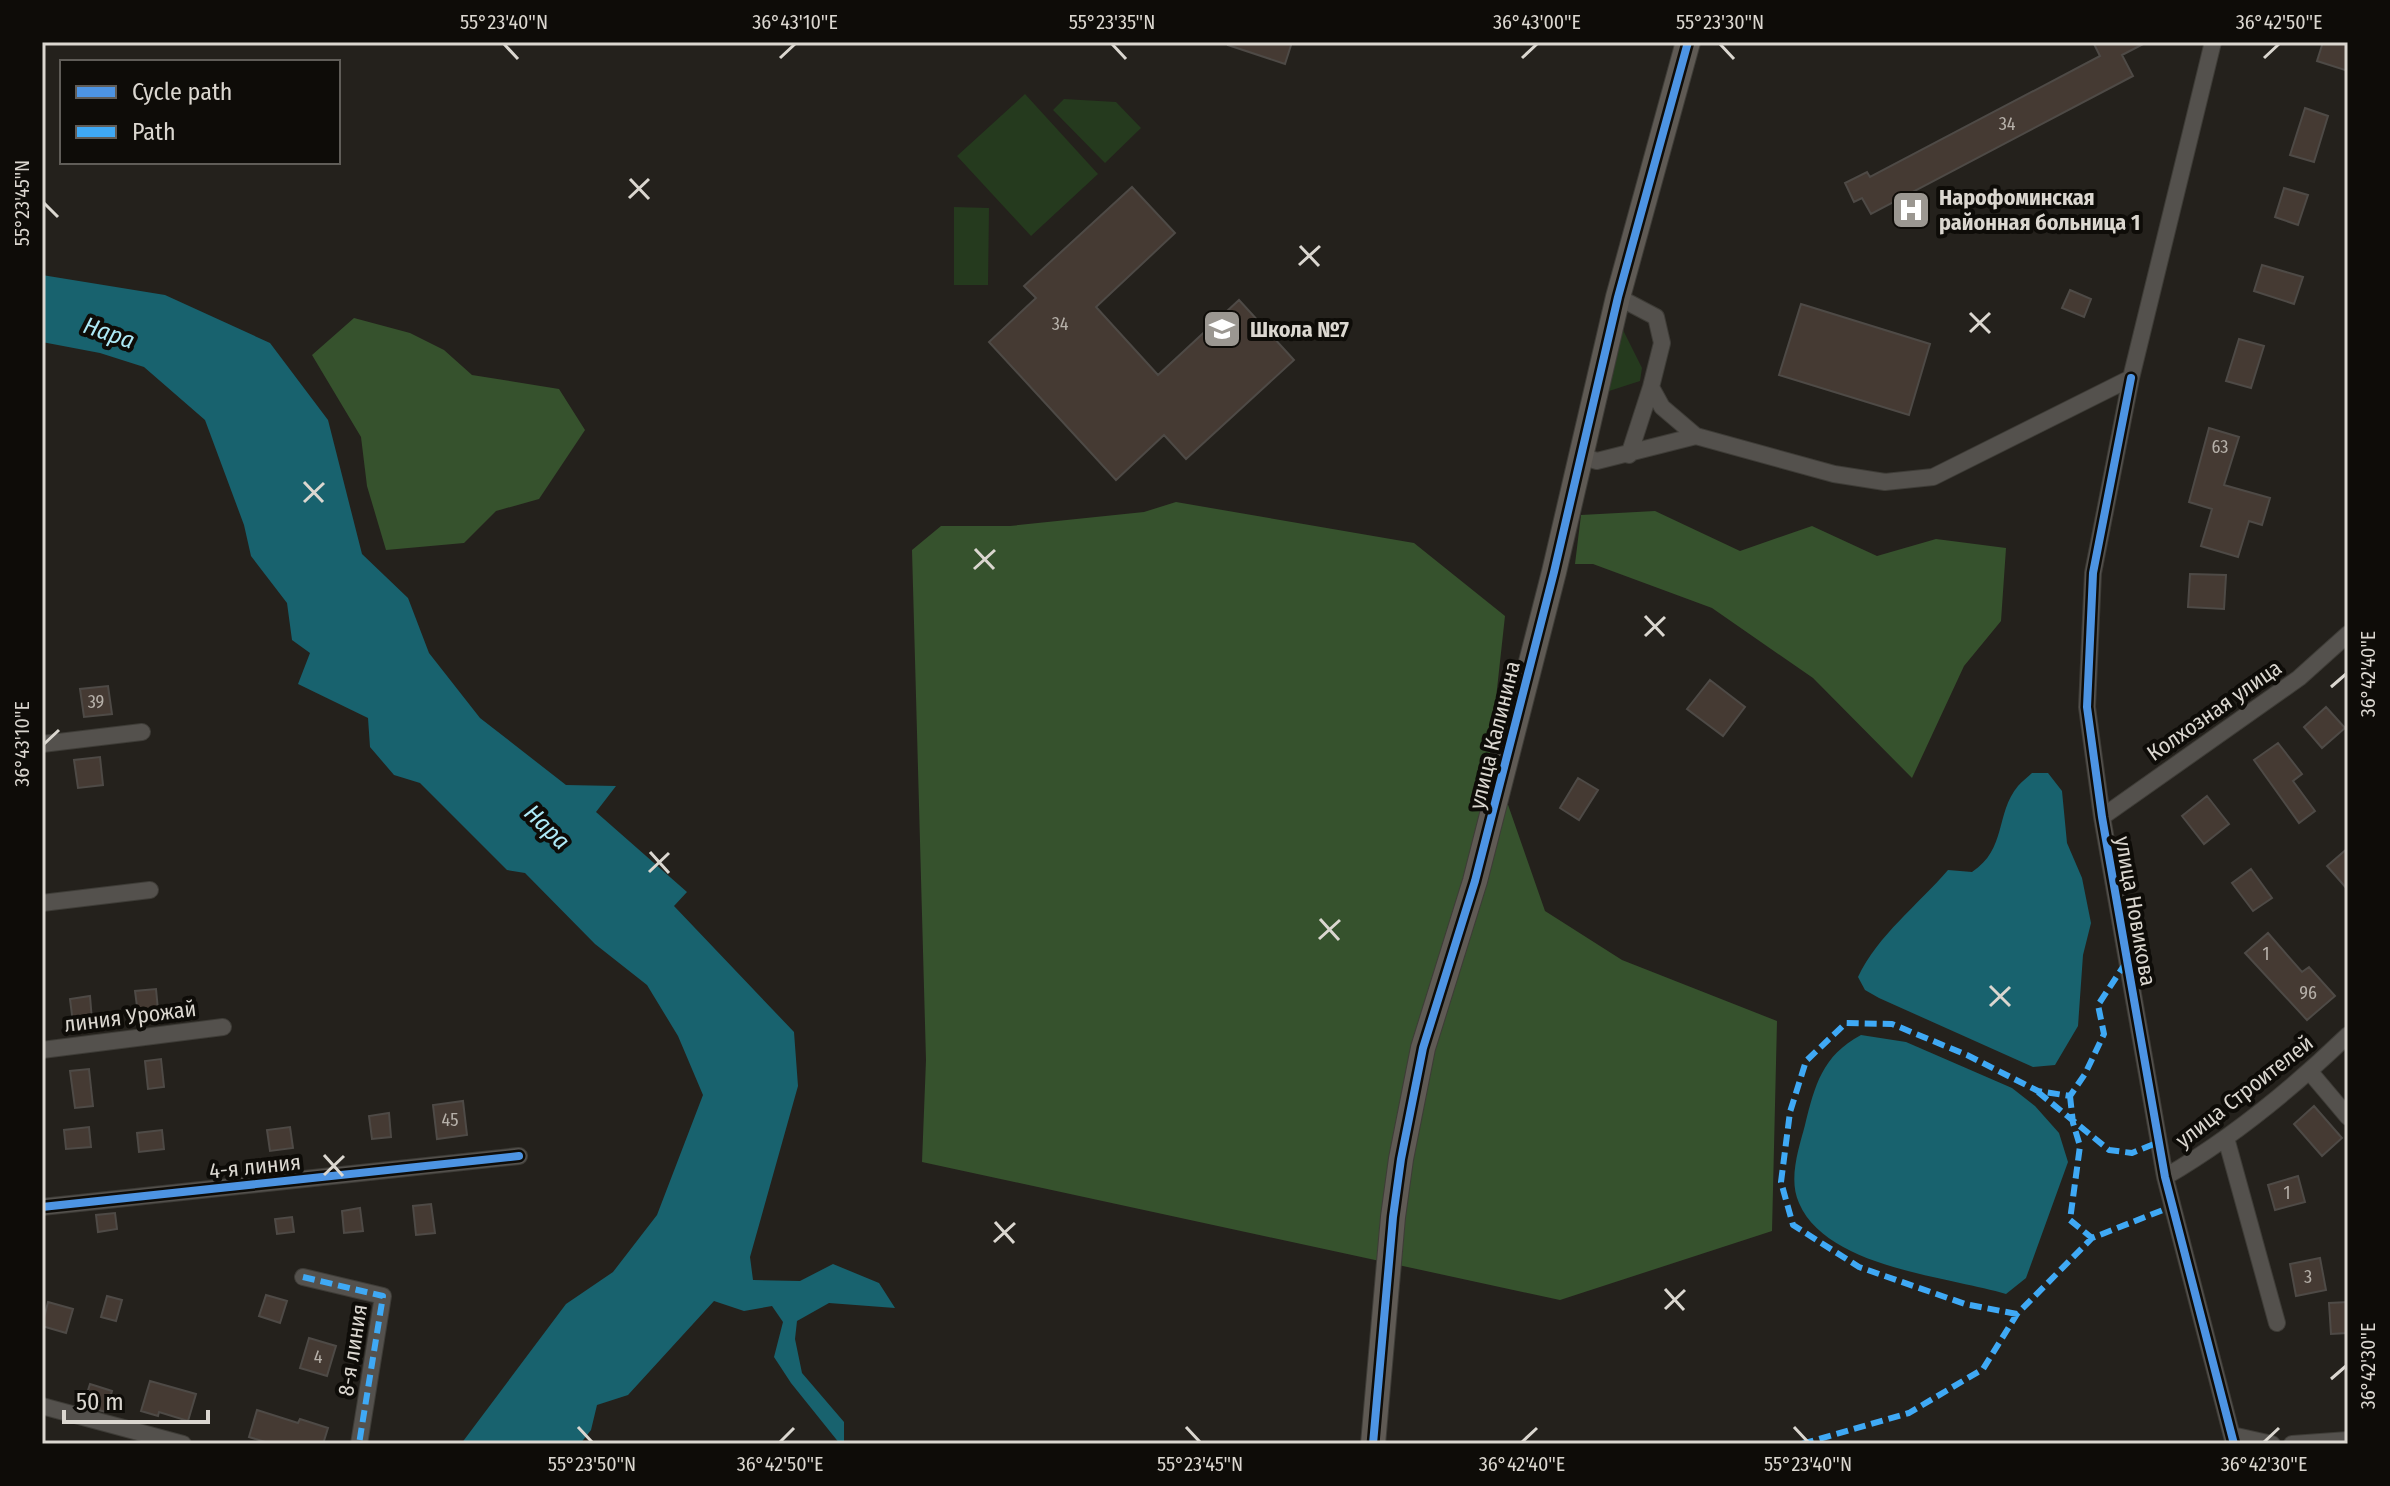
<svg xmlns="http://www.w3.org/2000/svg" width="2390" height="1486" font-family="'Fira Sans Condensed',sans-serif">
	<rect width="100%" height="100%" fill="#24211c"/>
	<path fill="#253a1e" d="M1025,94l73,80 -67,62 -74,-80z
		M1064,99l52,3 25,26 -36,35 -52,-53z
		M954,207l35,1 -1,77h-34z
		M1623,330l19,38 -2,13 -34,11 14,-61z"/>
	<path fill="#36522d" d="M354,318l56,15 34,17 28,25 87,14 26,41 -46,69 -43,12 -32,32 -78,7 -19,-64 -6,-49 -49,-82z
		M1176,502l238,41 91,73 -15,137 55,158 77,49 155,61 -5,210 -212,69 -638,-138 4,-102 -14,-510 29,-24h69l134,-14z
		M1655,511l85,40 72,-25 65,30 59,-17 70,9 -5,73 -37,45 -52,112 -99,-100 -101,-70 -119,-44h-18l6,-49z"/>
	<path fill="#18626e" d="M42,275l123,20 105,48 58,77 34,134 46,44 21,55 51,65 86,67 50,1 -20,26 91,80 -13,14 120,126 4,54 -48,171 3,23 47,1 33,-17 46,19 16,25 -66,-5 -32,18 -2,18 7,34 42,49v22h-4l-49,-61 -17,-26 9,-35 -11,-16 -28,5 -30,-10 -86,94 -31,10 -6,25 -11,14h-119l105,-140 47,-32 44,-57 46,-120 -25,-59 -31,-51 -52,-41 -70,-71 -18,-3 -87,-87 -26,-8 -24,-28 -2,-29 -70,-34 12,-31 -18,-13 -5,-37 -36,-47 -7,-31 -39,-105 -61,-53 -44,-14 -58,-11z
		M2032,773h16l14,18 5,52 15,35 9,45 -8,32 -5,71 -23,39 -22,2 -154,-69 -14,-8 -7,-13c20,-42 60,-72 90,-107l24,2c35,-23 23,-58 46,-86 4,-5 10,-9 14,-13z
		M1861,1035l45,7 106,46 23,18 24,27 9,29 -42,116 -20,16c-60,-18 -179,-26 -207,-91 -11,-24 0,-55 6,-78 10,-40 17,-69 56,-90z"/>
	<path fill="#453a33" stroke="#4e4a46" stroke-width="2" d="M1229,42h63l-7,22 -57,-19z
		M2093,42h54l-25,13 11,21 -262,138 -9,-16 -8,4 -9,-19 22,-11 3,5 230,-121z
		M2323,42h25v29l-31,-10z
		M2305,108l23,8 -14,46 -24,-7z
		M1132,187l43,46 -79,74 62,68 81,-75 55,60 -108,99 -22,-24 -48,45 -127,-138 47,-44 -12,-12z
		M2284,188l24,7 -10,30 -23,-8z
		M2262,265l41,12 -9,27 -40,-13z
		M2070,290l21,9 -7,18 -22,-9z
		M1801,304l129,40 -21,71 -130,-40z
		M2239,339l25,7 -13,42 -25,-7z
		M2209,428l30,9 -15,48 46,13 -8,27 -13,-4 -11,36 -37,-11 11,-37 -23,-7z
		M2190,574l36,1 -2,34 -36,-2z
		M1710,680l35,27 -22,29 -36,-27z
		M108,686l4,28 -28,3 -4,-28z
		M2326,707l19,21 -23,20 -18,-21z
		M2278,743l24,31 -9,7 22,30 -16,12 -45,-63z
		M100,757l3,28 -25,3 -4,-28z
		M1578,778l20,12 -19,30 -19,-12z
		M2207,796l22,28 -25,20 -22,-28z
		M2348,848v42l-21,-24z
		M2251,869l21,29 -19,13 -21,-28z
		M2268,933l34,39 7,-5 26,29 -28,24 -62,-67z
		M156,989l3,31 -20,2 -4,-31z
		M90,996l2,25 -19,2 -3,-24z
		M161,1059l3,28 -16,2 -3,-28z
		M89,1069l4,37 -18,2 -5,-37z
		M463,1101l4,34 -30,4 -4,-34z
		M2314,1106l28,32 -20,18 -28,-32z
		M389,1113l2,24 -19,2 -3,-23z
		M89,1127l2,20 -25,2 -2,-19z
		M290,1127l3,21 -23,3 -3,-21z
		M162,1130l2,19 -25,3 -2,-19z
		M2298,1176l7,26 -30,8 -7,-25z
		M431,1204l4,29 -19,2 -3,-29z
		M360,1208l3,23 -19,2 -2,-22z
		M115,1213l2,16 -19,3 -2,-17z
		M292,1217l2,15 -17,2 -2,-15z
		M2320,1258l6,32 -30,6 -6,-32z
		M266,1295l21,6 -7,22 -21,-7z
		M107,1296l15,4 -6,21 -15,-4z
		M48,1302l25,7 -7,24 -24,-7z
		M2348,1302v31l-17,1 -2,-31z
		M309,1338l27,8 -9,30 -27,-8z
		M150,1381l46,13 -8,27 -29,-9 -1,4 -17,-5z
		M90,1384l22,7 -6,21 -23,-6z
		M257,1410l41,13 2,-4 28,9 -5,16h-51l-23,-7z"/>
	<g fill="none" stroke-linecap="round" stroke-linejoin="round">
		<g stroke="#3e3c37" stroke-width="18">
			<path id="street" d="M1618,297l38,20 6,26 -11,44 11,20 34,29 138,38 51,8 48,-5 198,-99 82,-336
				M2131,378l-38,195 -6,134 15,110 63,360 69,267
				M1629,455l22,-68
				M1580,456l17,5 99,-25
				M42,744l100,-12
				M2102,817l197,-139 49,-44
				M42,903l108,-13
				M42,1050l181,-23
				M2310,1072l38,45
				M2226,1138l51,185
				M2165,1177c67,-39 127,-88 183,-142
				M42,1207l477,-51
				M303,1277l80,19 -24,148
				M42,1406l141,38
				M2232,1435l40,9
				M2292,1444l56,-4"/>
		</g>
		<g stroke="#3e3c37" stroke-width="26">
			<path id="secondary" d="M1373,1444l20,-227 8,-58 22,-111 52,-167 79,-309 64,-275 70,-255"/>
		</g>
		<use href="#street" stroke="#54514d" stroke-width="16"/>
		<use href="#secondary" stroke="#5f5a54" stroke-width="24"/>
		<path stroke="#3fa9f5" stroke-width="6" stroke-dasharray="12 6" stroke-linecap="butt" d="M2038,1092l71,58 23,3 27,-11
			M2070,1096l3,27 7,23 -10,74 22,18
			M303,1277l80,19 -24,148
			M2017,1314l-52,-10 -106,-37 -66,-42 -12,-43 9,-70 16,-51 40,-38 46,1 75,31 71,36 32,5 15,-22 19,-40 -6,-29 29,-44
			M1802,1444l107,-31 74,-44 34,-55 75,-76 81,-32"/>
		<g stroke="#0e0c08" stroke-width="13">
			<path id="cycleway" d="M2131,378l-38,195 -6,134 15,110 63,360 69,267
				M42,1207l477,-51
				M1373,1444l20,-227 8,-58 22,-111 52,-167 79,-309 64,-275 70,-255"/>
		</g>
		<use href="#cycleway" stroke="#4d94e3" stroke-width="8"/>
	</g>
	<path fill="none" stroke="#dbd7d0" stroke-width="3" d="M504,44l14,15M1112,44l14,15M1720,44l14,15M780,58l15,-14M1522,58l15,-14M2264,58l15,-14M630,179l19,20M629,198l20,-19M44,203l14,14M1300,246l19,20M1299,265l21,-19M1970,313l20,20M1970,332l20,-19M304,482l19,20M304,502l20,-19M975,549l19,20M974,569l21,-19M1645,616l19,20M1645,636l20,-19M2331,687l15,-13M44,744l15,-14M650,852l19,21M649,872l20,-19M1320,919l19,21M1319,939l21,-19M1990,986l20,20M1990,1006l20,-19M324,1155l19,21M324,1175l20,-19M995,1222l19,21M994,1242l21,-19M1665,1289l19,21M1665,1309l20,-19M2331,1379l15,-13M578,1427l14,15M1186,1427l14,15M1794,1427l14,15M780,1442l14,-14M1522,1442l15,-14M2264,1442l15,-14"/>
	<defs>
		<g id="hospital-square" transform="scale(2)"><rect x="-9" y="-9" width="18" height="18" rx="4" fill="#9b9791" stroke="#0e0c08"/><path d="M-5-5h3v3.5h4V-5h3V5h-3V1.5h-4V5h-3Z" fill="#fff"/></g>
		<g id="school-square" transform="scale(2)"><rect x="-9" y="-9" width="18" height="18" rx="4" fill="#9b9791" stroke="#0e0c08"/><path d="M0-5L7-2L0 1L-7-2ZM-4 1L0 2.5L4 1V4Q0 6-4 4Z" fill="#fff"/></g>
	</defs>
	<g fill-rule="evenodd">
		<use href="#hospital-square" x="1911" y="210"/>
		<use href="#school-square" x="1222" y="329"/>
	</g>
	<g text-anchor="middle" stroke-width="8" stroke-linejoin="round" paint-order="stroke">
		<g font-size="18" fill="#b6b0a9">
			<text x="2007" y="130">34</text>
			<text x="1060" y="330">34</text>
			<text x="2220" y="453">63</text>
			<text x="96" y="708">39</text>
			<text x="2266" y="960">1</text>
			<text x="2308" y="999">96</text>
			<text x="450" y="1126">45</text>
			<text x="2287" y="1199">1</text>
			<text x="2308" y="1283">3</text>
			<text x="318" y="1363">4</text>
		</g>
		<g font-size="22" font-weight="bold" fill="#dbd7d0" stroke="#0e0c08" text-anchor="start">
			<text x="1939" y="205">Нарофоминская<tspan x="1939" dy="25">районная больница 1</tspan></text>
			<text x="1250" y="337">Школа №7</text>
		</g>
		<g font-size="22" fill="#dbd7d0" stroke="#0e0c08">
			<text transform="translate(2214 710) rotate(-35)" y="8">Колхозная улица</text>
			<text transform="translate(1494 735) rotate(-76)" y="8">улица Калинина</text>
			<text transform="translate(2136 911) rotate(80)" y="8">улица Новикова</text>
			<text transform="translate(130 1016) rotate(-7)" y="8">линия Урожай</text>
			<text transform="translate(2244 1091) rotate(-38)" y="8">улица Строителей</text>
			<text transform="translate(255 1166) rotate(-6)" y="8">4-я линия</text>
			<text transform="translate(352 1350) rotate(-81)" y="8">8-я линия</text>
		</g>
		<g font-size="24" font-style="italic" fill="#aeeaf7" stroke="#0e0c08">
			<text transform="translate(109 333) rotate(19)" y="8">Нара</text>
			<text transform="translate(547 827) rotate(44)" y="8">Нара</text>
		</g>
	</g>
	<rect width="2390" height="1486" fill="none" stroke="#0e0c08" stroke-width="88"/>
	<rect x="60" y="60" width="280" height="104" fill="#0e0c08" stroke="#605d58" stroke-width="2"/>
	<rect x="76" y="86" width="40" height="12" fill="#4d94e3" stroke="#605d58" stroke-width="2"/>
	<text x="132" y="100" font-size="24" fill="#dbd7d0">Cycle path</text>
	<rect x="76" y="126" width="40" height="12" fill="#3fa9f5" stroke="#605d58" stroke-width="2"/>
	<text x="132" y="140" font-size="24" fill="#dbd7d0">Path</text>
	<path d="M64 1410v12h144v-12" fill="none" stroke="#dbd7d0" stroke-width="4"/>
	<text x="76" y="1410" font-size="24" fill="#dbd7d0" stroke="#0e0c08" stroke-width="6" paint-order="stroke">50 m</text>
	<rect x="44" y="44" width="2302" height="1398" fill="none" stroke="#dbd7d0" stroke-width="3"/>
	<g font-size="20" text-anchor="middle" fill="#dbd7d0">
		<text x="504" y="29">55°23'40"N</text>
		<text x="795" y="29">36°43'10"E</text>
		<text x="1112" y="29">55°23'35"N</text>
		<text x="1537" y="29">36°43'00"E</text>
		<text x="1720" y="29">55°23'30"N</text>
		<text x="2279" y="29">36°42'50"E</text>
		<text transform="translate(22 203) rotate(-90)" y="7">55°23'45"N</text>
		<text transform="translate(2368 674) rotate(-90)" y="7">36°42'40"E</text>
		<text transform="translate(22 744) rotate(-90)" y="7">36°43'10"E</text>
		<text transform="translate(2368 1366) rotate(-90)" y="7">36°42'30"E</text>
		<text x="592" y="1471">55°23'50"N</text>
		<text x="780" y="1471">36°42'50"E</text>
		<text x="1200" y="1471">55°23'45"N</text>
		<text x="1522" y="1471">36°42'40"E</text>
		<text x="1808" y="1471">55°23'40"N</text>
		<text x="2264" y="1471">36°42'30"E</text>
	</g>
</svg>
